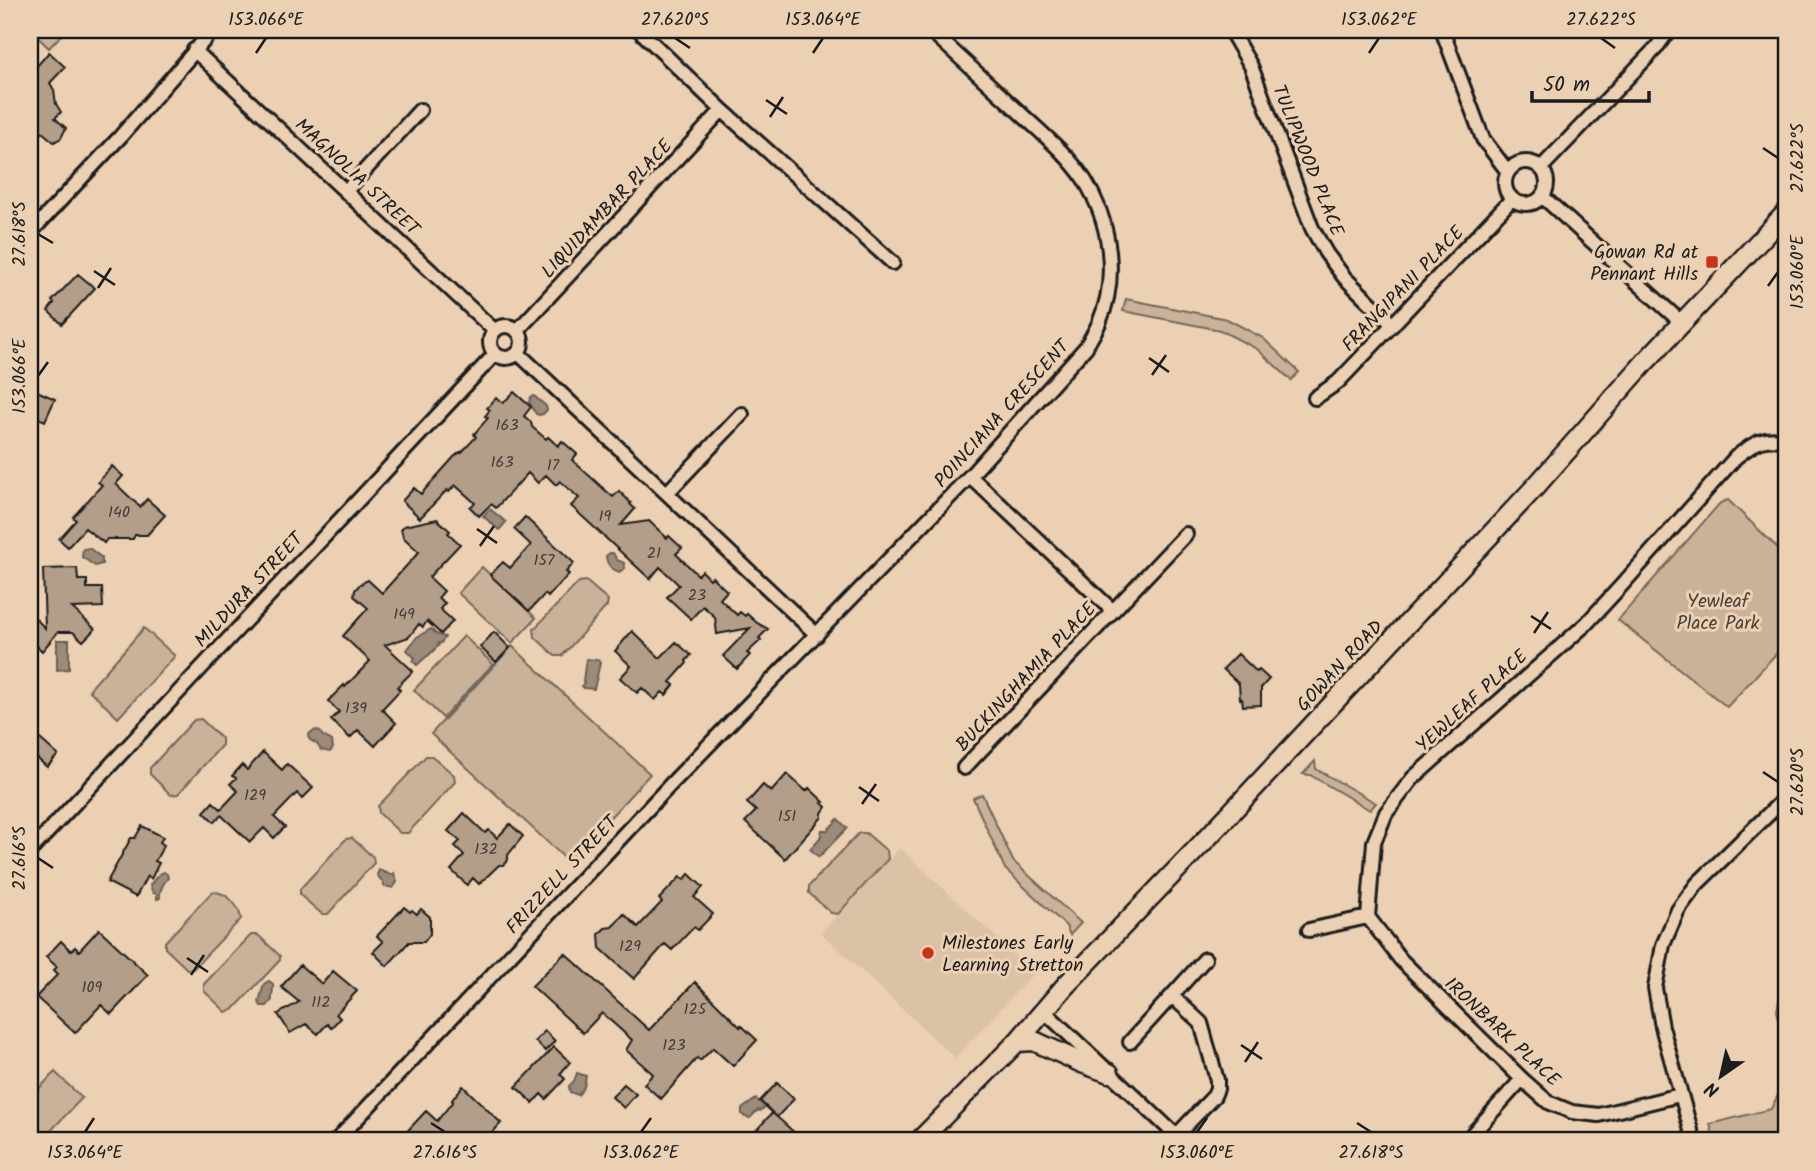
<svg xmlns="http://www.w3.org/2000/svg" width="1816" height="1171" font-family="Kalam,sans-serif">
	<rect width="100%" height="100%" fill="#ecd0b3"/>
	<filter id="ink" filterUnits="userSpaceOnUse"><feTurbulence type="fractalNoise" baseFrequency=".0143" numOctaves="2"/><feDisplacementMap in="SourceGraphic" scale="14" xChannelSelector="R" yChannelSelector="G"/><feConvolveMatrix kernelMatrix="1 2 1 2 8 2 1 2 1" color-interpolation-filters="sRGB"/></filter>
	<g filter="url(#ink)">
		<path fill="#dbc1a6" d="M900,848l134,125 -79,85 -134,-125z"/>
		<path fill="#cab29a" stroke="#73675b" stroke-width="2" d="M30,30h36l-17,18z
			M1126,299l101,20 36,19 36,34 -8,8 -34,-31 -37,-19 -97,-19z
			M1728,500l58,56v87l-59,64 -109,-87 102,-117z
			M482,567l54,51 -24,25 -54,-50z
			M586,581l22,19 -1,6 -45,50h-7l-20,-19 -1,-8 45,-47z
			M144,628l31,28 -57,62 -29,-28z
			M464,636l29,28 -50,54 -29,-28z
			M512,646l138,128 -81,88 -138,-128z
			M201,719l21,20v6l-44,49 -7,1 -21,-21v-6l44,-48z
			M426,756h6l22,19 1,7 -47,51h-8l-21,-20 -1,-7z
			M1315,761l1,8 60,34 -6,7 -60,-35 -7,-1z
			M982,794l31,67 68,62 -11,12 -4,-9 -61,-57 -32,-71z
			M859,833h7l21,18 1,8 -50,55 -7,-1 -22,-20v-7z
			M352,838l21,19 1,6 -46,51h-6l-22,-19v-6l46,-50z
			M212,892c14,-1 27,13 29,27l-48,50h-6l-22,-21v-6z
			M251,935h7l22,21v4l-47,50 -7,2 -22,-21v-7z
			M1786,965v85l-9,-39z
			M55,1072l27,26 -41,43h-11v-43z
			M1786,1079v62h-71l-5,-17 61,-15z"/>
		<path fill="#9d8b7a" stroke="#695f54" stroke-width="2" d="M534,396l12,10 1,4 -4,4 -4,1 -3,-1 -7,-12 2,-5z
			M490,509l16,13 -7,8 -16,-14z
			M89,548l13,10v6l-7,2 -13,-9 1,-8z
			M610,553h3l4,7 7,3 1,5 -6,4c-9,-4 -12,-7 -13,-16z
			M431,629l5,5 9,3 -4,6h-3l1,2 -11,11h-1l-10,9 -4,-4 2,-3 -8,-8 10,-13z
			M57,640h12v29l-12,1z
			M586,659l12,1 2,3 -6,26 -10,-1 -2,-2 2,-4 -1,-1z
			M316,730l3,1 4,5 9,5 1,7 -3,4 -9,-2 -4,-6 -7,-4 -2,-4 2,-3z
			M838,819l9,9 -28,29 -9,-8 10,-11 2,-8h6z
			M379,870l12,5 3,-2 3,9 -4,6 -9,-2 -1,-4 -6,-7z
			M164,872l3,2 1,4c-5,5 -9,13 -8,20l-3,1v-5l-4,-1 -3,-8 9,-11z
			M269,981l4,3c1,6 -2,10 -1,16l-5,6h-6l-2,-4 5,-18z
			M577,1073l9,3 -2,11 -6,8 -8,-3 -1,-6 5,-5z
			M756,1099l9,8 -5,4 -2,-1 -8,8 -5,-1 -3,-3v-5z"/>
		<path fill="#b29e89" stroke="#1c1c1c" stroke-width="2" d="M49,52l16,15 -15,16 4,7 2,14 5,8 -6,6 11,10 -5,10 -7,4 -12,-10 -6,6 -6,-5v-59z
			M78,274l17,14 -33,36 -14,-13 6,-8 -2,-2z
			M30,388l25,11 -10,22 -15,-7z
			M514,392l17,15 -7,9 7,6 1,5 14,12 2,-2 10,9 4,-5 15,13 -5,6 33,30 8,7 6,-6 12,12 -1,1 5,5 -14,16 28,-4 18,17 2,-2 13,12 -6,6 22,21 4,-4 8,8 2,-2 15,14 -7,8 17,16 3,-3 5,4 2,-2 10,9 11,6 -9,9 2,2 -14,13 3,2 -13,14 -14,-13 27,-28 -33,6 -2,-17 -12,-11 -12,13 -24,-22 12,-12 -19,-18 -10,12 -79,-73 8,-8 -19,-17 -4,4 -10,-10 -8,8 -10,-10 -32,35 -5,-4 -12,12 -9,-9 5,-4 -20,-18 -6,7 -2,-2 -27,28 -18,-17 12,-13 7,6 33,-37 6,-5 1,1 15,-16 -2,-3 14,-16 -3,-2 5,-6 -3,-2 9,-10 7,5z
			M112,466l11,10 -7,8 24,23 7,-8 18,16 -18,20h-12l-2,4h-26l-3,4 -19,-15 -17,19 -9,-8 17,-19 -3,-3 29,-32 -4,-3z
			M525,517l49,46 -8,9 3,2 -21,23 -3,-3 -16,17 -39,-36 13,-13 7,6 21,-23 -17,-16z
			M437,519l13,12 -2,2 12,11 -31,33 15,14 -6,7 7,5 -5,6 13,12 -12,13 -14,-13 -4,6 -4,-3 -10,13 -24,8 28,26 -16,16 3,3 -18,19 14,14 -21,23 -17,-16 -8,8 -19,-18 8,-8 -11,-11 16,-16 1,2 25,-26 -27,-25 25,-28 -14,-12 1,-6 5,-6 8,-4 14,13 37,-41 -16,-15 -2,-8 3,-3z
			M77,568l1,12h9v8h15l1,19 -31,1 23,21 -12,12 -10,-9h-15l-16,19 -5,-5 -7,8v-41l15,15 -2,-59z
			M632,631l28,27 16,-16 15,13 -5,6 1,2 -17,19 4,3 -8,10 -4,-3 -7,8 -13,-12 -5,5 -17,-15 11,-12 -16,-15z
			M494,632l16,16 -14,14 -16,-15z
			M1238,654l19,18 2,-2 10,9 -8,9v17l-18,1 -1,-7h-2l-1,-15 -16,-15z
			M30,730l28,25 -11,12 -17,-15z
			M263,752l19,18 5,-6 26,24 -11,11 -5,-6 -23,24 11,10 -11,11 -10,-10 -14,14 -29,-27 -7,7 -10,-10 9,-10 8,7 17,-18 -8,-7 6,-6 -4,-2 10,-11 5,5z
			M787,774l19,17 3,-3 15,14 -2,1 4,4 -4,6v4l-37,42 -40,-37 11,-11 -9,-8 16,-18 8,7z
			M464,813l21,20 4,-3 8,8 13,-14 13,12 -15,19v5l-4,5h-5l-20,19 -6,-6 -6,7 -16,-15 13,-15 -9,-9 5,-5 -12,-10z
			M142,826l21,11 -3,5 4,3 -9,16 4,2 -8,16 -4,-3 -11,21 -29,-15 24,-44h4z
			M689,874l14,13 -9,10 19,17 -15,16 -4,-3 -22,23 -7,-6 -31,35 -34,-31 -1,-14 6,-6 7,-1 12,-13 14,13 24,-25 -3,-3 21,-22 4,3z
			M404,907l6,5 2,-2 5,4 4,-5 9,8v17l-6,8h-15l-22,24 -14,-14 10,-10 -6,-6z
			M99,929l49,46 -37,39 -10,-9 -26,28 -39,-36 22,-23 -4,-4 3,-3 -11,-10 15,-16 10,10 4,-4 4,4z
			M565,953l84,77 46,-48 45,45 1,-2 16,15 -24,26 -20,-18 -13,13 -3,-3 -36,41 -17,-15 9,-10 -27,-24 6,-10 -30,-27 -19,20 -51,-47z
			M300,965l22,19 11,-13 24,20 -21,23 4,4 -9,10 -4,-4 -9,10 -12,-10 -16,9 -12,-19 21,-12 -18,-15z
			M545,1031l10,10 -10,10 -10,-10z
			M554,1047l16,15 -10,12 5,5 -19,20 -5,-5 -8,9 -17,-16z
			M777,1083l17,16 -17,18 19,17 -6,7h-31l-7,-6 20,-22 5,4 -17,-16z
			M624,1084l12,10 -12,14 -12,-11z
			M463,1086l38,37 -16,18h-87l28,-30 11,10 16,-20 -1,-1z"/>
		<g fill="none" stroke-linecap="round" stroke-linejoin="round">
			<g stroke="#1c1c1c" stroke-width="18">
				<path id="minor" d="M639,30l83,80 171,153
					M1230,30l21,36 61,162 14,25 18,24 49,48
					M1442,30l41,109 25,33
					M194,50l301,281
					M1505 183a21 21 0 1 1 42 0a21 21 0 1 1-42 0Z
					M1541,168l115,-120 13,-18
					M346,191l74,-81
					M1542,196l140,127
					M30,233l90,-96 93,-107
					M490 342a16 16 0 1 1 32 0a16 16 0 1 1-32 0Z
					M517,331l205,-221
					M518,353l299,282
					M1315,398l23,-16 174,-183
					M970,476l143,135
					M667,493l75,-79
					M964,768l222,-234
					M30,851l465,-497
					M1309,930l59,-13
					M1172,996l29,27 16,57v9l-3,7 -38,40
					M1044,1011l138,130
					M1130,1042l75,-83
					M1680,1095l-81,20 -27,-3 -24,-10 -26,-23 -121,-119 -33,-43 6,-75 12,-29 27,-35 173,-154 35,-38 115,-129c17,-13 28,-22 50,-16
					M336,1141l337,-359 297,-306 116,-129c4,-8 9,-15 13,-24 20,-46 11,-102 -15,-144 -16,-25 -46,-49 -67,-69 -29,-27 -58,-53 -87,-80
					M1466,1141l56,-62
					M1694,1141l-32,-114 -7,-39 8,-43 15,-35 19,-26 89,-87"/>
			</g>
			<g stroke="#1c1c1c" stroke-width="23">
				<path id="secondary" d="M1017,1042l17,-1 48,22 27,10
					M919,1141l98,-99 49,-57 144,-150 326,-349 110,-125 140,-148"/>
			</g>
			<use href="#minor" stroke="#ecd0b3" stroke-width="12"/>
			<use href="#secondary" stroke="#ecd0b3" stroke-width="18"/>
		</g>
	</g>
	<path fill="none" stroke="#1c1c1c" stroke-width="2.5" d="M675,38l15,10M1601,38l14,10M256,53l10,-15M813,53l10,-15M1369,53l10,-15M766,100l21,14M770,117l13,-20M1763,148l15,10M38,234l15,9M94,271l21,14M1768,286l10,-14M98,288l13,-20M1149,358l20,14M1152,375l14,-20M38,376l10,-14M477,529l20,14M480,546l14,-20M1531,616l20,13M1534,633l14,-21M1763,772l15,10M859,787l20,14M862,804l14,-20M38,858l15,10M187,958l21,14M191,975l13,-20M1241,1045l21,14M1245,1062l13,-20M431,1123l14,9M1357,1123l14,9M85,1132l9,-14M641,1132l10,-14M1197,1132l10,-14"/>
	<g fill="#c8321e" stroke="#ecd0b3" stroke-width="2.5">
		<rect x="1705" y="255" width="14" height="14" rx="3.5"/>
		<circle cx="928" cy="953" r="7"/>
	</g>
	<g text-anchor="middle" stroke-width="6" stroke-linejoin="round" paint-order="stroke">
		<g font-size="16" fill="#423c37">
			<text x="507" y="430">163</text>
			<text x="502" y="467">163</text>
			<text x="553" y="470">17</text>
			<text x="119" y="517">140</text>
			<text x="605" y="521">19</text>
			<text x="654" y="558">21</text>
			<text x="544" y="565">157</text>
			<text x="697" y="600">23</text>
			<text x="404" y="619">149</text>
			<text x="356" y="713">139</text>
			<text x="255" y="800">129</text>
			<text x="787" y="821">151</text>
			<text x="486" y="854">132</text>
			<text x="630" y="951">129</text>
			<text x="92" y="992">109</text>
			<text x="321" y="1007">112</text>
			<text x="695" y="1014">125</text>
			<text x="674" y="1050">123</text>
		</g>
		<g font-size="19" fill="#1c1c1c" stroke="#ecd0b3">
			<text transform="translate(1309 160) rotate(68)" y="7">TULIPWOOD PLACE</text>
			<text transform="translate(358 176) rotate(43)" y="7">MAGNOLIA STREET</text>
			<text transform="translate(606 208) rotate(-47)" y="7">LIQUIDAMBAR PLACE</text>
			<text transform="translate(1402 288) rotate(-46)" y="7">FRANGIPANI PLACE</text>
			<text transform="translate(1001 413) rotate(-48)" y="7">POINCIANA CRESCENT</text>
			<text transform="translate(248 589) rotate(-47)" y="7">MILDURA STREET</text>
			<text transform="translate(1339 665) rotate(-47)" y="7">GOWAN ROAD</text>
			<text transform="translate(1025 676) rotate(-47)" y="7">BUCKINGHAMIA PLACE</text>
			<text transform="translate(1471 700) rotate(-42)" y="7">YEWLEAF PLACE</text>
			<text transform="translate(561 874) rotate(-47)" y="7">FRIZZELL STREET</text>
			<text transform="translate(1503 1031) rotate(43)" y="7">IRONBARK PLACE</text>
		</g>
		<g font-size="19" fill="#1c1c1c" stroke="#ecd0b3" text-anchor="end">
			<text x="1698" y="258">Gowan Rd at<tspan x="1698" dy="22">Pennant Hills</tspan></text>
			<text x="942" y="949" text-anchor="start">Milestones Early<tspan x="942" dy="22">Learning Stretton</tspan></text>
		</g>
		<g font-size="19" fill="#48423c" stroke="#ecd0b3">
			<text x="1718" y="607">Yewleaf<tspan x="1718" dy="22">Place Park</tspan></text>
		</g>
	</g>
	<rect width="1816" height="1171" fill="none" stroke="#ecd0b3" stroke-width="77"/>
	<g transform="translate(1721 1076) rotate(214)" stroke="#ecd0b3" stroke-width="5" paint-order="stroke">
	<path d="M0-5L12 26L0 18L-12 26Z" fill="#1c1c1c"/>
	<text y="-10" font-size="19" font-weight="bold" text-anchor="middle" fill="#1c1c1c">N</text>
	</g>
	<path d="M1532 91v10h117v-10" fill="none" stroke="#1c1c1c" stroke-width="3.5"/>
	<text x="1543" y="91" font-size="21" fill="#1c1c1c" stroke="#ecd0b3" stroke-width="5" paint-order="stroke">50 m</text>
	<rect x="38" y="38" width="1740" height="1094" fill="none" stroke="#1c1c1c" stroke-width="2.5"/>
	<g font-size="18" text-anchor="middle" fill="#1c1c1c">
		<text x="266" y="25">153.066°E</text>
		<text x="675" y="25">27.620°S</text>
		<text x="823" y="25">153.064°E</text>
		<text x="1379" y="25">153.062°E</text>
		<text x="1601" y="25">27.622°S</text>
		<text transform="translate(1797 158) rotate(-90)" y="6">27.622°S</text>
		<text transform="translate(19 234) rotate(-90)" y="6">27.618°S</text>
		<text transform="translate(1797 272) rotate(-90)" y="6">153.060°E</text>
		<text transform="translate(19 376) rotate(-90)" y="6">153.066°E</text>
		<text transform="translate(1797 782) rotate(-90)" y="6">27.620°S</text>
		<text transform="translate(19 858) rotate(-90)" y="6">27.616°S</text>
		<text x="85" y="1158">153.064°E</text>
		<text x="445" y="1158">27.616°S</text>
		<text x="641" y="1158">153.062°E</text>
		<text x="1197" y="1158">153.060°E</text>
		<text x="1371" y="1158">27.618°S</text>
	</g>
</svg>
